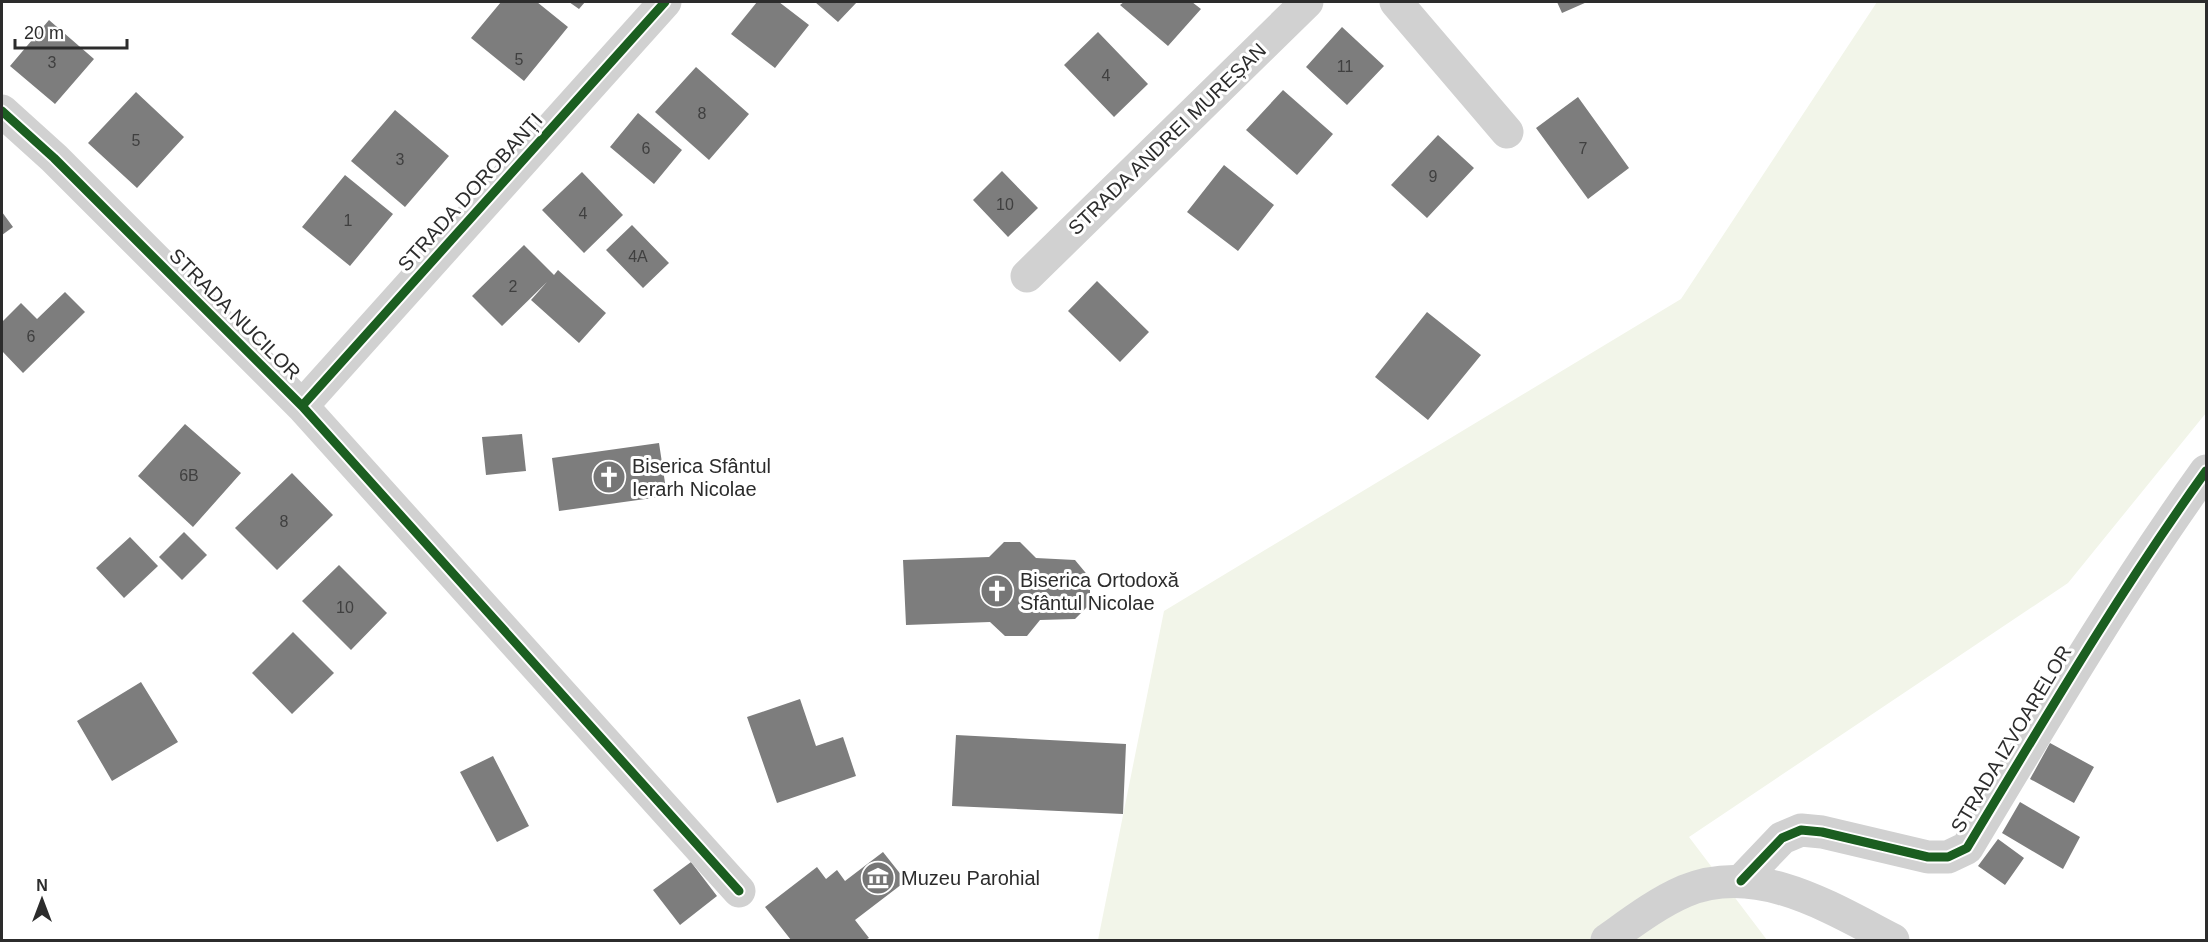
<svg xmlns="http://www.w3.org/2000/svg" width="2208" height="942" viewBox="0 0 2208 942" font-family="Arial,sans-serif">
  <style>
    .green { fill: #f2f5e9 }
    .building { fill: #7d7d7d }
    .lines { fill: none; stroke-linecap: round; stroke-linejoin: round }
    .minor { stroke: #d1d1d1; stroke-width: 33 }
    .tertiary { stroke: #d1d1d1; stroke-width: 33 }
    .cycleway-casing { stroke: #fff; stroke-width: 13 }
    .cycleway { stroke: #1b5e20; stroke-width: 9 }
    .labels { text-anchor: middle; stroke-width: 6; stroke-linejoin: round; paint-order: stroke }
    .number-label { font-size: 16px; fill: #404040 }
    .street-label { font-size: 20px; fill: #2c2c2c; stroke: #fff }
    .poi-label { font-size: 20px; fill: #2c2c2c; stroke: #fff; text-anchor: start }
  </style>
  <rect width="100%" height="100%" fill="#fff"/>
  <path class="green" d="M 1877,2 L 2206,2 L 2206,413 L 2068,583 L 1689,837 L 1767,940 L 1098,940 L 1164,611 L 1681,299 Z"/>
  <path class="building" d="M 501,2 L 537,2 L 568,27 L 524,81 L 471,38 Z
    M 569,2 L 585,2 L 579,9 Z
    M 757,2 L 779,2 L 809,25 L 775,68 L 731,34 Z
    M 815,2 L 857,2 L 838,22 Z
    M 1124,2 L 1192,2 L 1201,9 L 1168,46 L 1120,5 Z
    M 1557,2 L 1587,2 L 1562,13 Z
    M 49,20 L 94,59 L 55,104 L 10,66 Z
    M 1342,27 L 1384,66 L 1347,105 L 1306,67 Z
    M 1098,32 L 1148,84 L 1114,117 L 1064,65 Z
    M 696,67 L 749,114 L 709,160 L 655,112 Z
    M 1283,90 L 1333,134 L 1297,175 L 1246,130 Z
    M 136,92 L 184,137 L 137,188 L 88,143 Z
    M 1578,97 L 1629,168 L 1588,199 L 1536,128 Z
    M 395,110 L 449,156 L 405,207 L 351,161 Z
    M 638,113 L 682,150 L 654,184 L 610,147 Z
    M 1438,135 L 1474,168 L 1427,218 L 1391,185 Z
    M 1224,165 L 1274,205 L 1238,251 L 1187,212 Z
    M 1002,171 L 1038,208 L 1008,237 L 973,200 Z
    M 582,172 L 623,215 L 584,253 L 542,210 Z
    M 345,175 L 393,214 L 350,266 L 302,227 Z
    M 2,212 L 13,227 L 2,235 Z
    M 632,225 L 669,263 L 643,288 L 606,250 Z
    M 524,245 L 554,275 L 558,270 L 606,313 L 579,343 L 531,300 L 547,282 L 502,326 L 472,296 Z
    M 1097,281 L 1149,332 L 1120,362 L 1068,311 Z
    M 65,292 L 85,312 L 23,373 L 2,351 L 2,322 L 21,303 L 37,319 Z
    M 1427,312 L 1481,355 L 1428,420 L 1375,377 Z
    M 185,424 L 241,473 L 193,527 L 138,476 Z
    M 522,434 L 526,471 L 486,475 L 482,437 Z
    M 659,443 L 667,496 L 559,511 L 552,458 Z
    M 292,473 L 333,515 L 277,570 L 235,528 Z
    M 184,532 L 207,555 L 182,580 L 159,557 Z
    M 130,537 L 158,566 L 124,598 L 96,568 Z
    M 1004,542 L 1020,542 L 1036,558 L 1075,560 L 1090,578 L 1090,604 L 1075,619 L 1040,620 L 1027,636 L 1005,636 L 990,622 L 906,625 L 903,560 L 989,557 Z
    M 339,565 L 387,613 L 351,650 L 302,601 Z
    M 293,632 L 334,673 L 292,714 L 252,673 Z
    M 141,682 L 178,742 L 112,781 L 77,721 Z
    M 800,699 L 816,746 L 843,737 L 856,776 L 777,803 L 747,717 Z
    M 956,735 L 1126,744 L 1123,814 L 952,806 Z
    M 2050,743 L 2094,767 L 2074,803 L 2030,779 Z
    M 493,756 L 529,826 L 497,842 L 460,772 Z
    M 2020,802 L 2080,837 L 2063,869 L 2002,833 Z
    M 1998,839 L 2024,858 L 2005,885 L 1978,866 Z
    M 883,852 L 906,881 L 855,920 L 869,938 L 865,940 L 791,940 L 765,907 L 817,867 L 826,879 L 837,870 L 845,881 Z
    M 691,862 L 717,896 L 680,925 L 653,890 Z"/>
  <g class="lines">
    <path class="minor" d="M 1396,2 L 1507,132
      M 2,111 L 54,158 L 302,406 L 739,891
      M 1027,276 L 1307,2
      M 302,406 L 665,2
      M 1741,881 L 1782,838 L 1801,830 L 1822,832 L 1928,857 L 1948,857 L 1967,848 C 2044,720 2119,592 2206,471"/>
    <path class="tertiary" d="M 1607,940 C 1631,923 1657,903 1685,891 C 1757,861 1831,908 1893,940"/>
    <g class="cycleway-casing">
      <path id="cycleway" d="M 2,111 L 54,158 L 302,406 L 739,891
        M 302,406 L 665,2
        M 1741,881 L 1782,838 L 1801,830 L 1822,832 L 1928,857 L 1948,857 L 1967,848 C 2044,720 2119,592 2206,471"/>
    </g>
    <use href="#cycleway" class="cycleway"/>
  </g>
  <defs>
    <g id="church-disc" transform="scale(1.725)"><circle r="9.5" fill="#767676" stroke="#fff"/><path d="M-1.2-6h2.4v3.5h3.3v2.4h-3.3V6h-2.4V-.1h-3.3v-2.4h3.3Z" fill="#fff"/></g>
    <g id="museum-disc" transform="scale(1.725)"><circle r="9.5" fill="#767676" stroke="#fff"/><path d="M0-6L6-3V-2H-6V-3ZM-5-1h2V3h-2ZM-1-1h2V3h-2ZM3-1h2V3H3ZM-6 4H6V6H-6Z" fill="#fff"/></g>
  </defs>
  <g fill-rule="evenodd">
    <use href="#church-disc" x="609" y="477"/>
    <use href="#church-disc" x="997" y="591"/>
    <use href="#museum-disc" x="878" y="878"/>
  </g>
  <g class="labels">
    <g class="number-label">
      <text x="519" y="65">5</text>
      <text x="52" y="68">3</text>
      <text x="1345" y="72">11</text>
      <text x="1106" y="81">4</text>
      <text x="702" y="119">8</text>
      <text x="136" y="146">5</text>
      <text x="646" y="154">6</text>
      <text x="1583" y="154">7</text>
      <text x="400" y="165">3</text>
      <text x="1433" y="182">9</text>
      <text x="1005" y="210">10</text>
      <text x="583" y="219">4</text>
      <text x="348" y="226">1</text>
      <text x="638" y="262">4A</text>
      <text x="513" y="292">2</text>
      <text x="31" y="342">6</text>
      <text x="189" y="481">6B</text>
      <text x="284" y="527">8</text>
      <text x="345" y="613">10</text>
    </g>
    <g class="street-label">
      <text transform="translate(1167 139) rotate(-44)" y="7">STRADA ANDREI MUREȘAN</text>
      <text transform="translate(470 192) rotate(-48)" y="7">STRADA DOROBANȚI</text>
      <text transform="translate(235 314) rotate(45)" y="7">STRADA NUCILOR</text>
      <text transform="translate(2011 739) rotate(-59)" y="7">STRADA IZVOARELOR</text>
    </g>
    <g class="poi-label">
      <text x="632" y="473">Biserica Sfântul<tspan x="632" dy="23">Ierarh Nicolae</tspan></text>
      <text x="1020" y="587">Biserica Ortodoxă<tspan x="1020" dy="23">Sfântul Nicolae</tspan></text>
      <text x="901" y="885">Muzeu Parohial</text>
    </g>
  </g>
  <rect width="2208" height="942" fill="none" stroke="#2c2c2c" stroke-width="6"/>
  <g transform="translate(42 900)" stroke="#ffffff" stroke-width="4.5" paint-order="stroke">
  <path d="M0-4.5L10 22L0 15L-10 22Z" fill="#2c2c2c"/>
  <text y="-9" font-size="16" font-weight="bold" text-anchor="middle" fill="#2c2c2c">N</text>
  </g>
  <path d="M15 39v9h112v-9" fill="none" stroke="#2c2c2c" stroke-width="3"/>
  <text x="24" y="39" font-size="18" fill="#2c2c2c" stroke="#ffffff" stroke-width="4.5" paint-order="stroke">20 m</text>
</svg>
